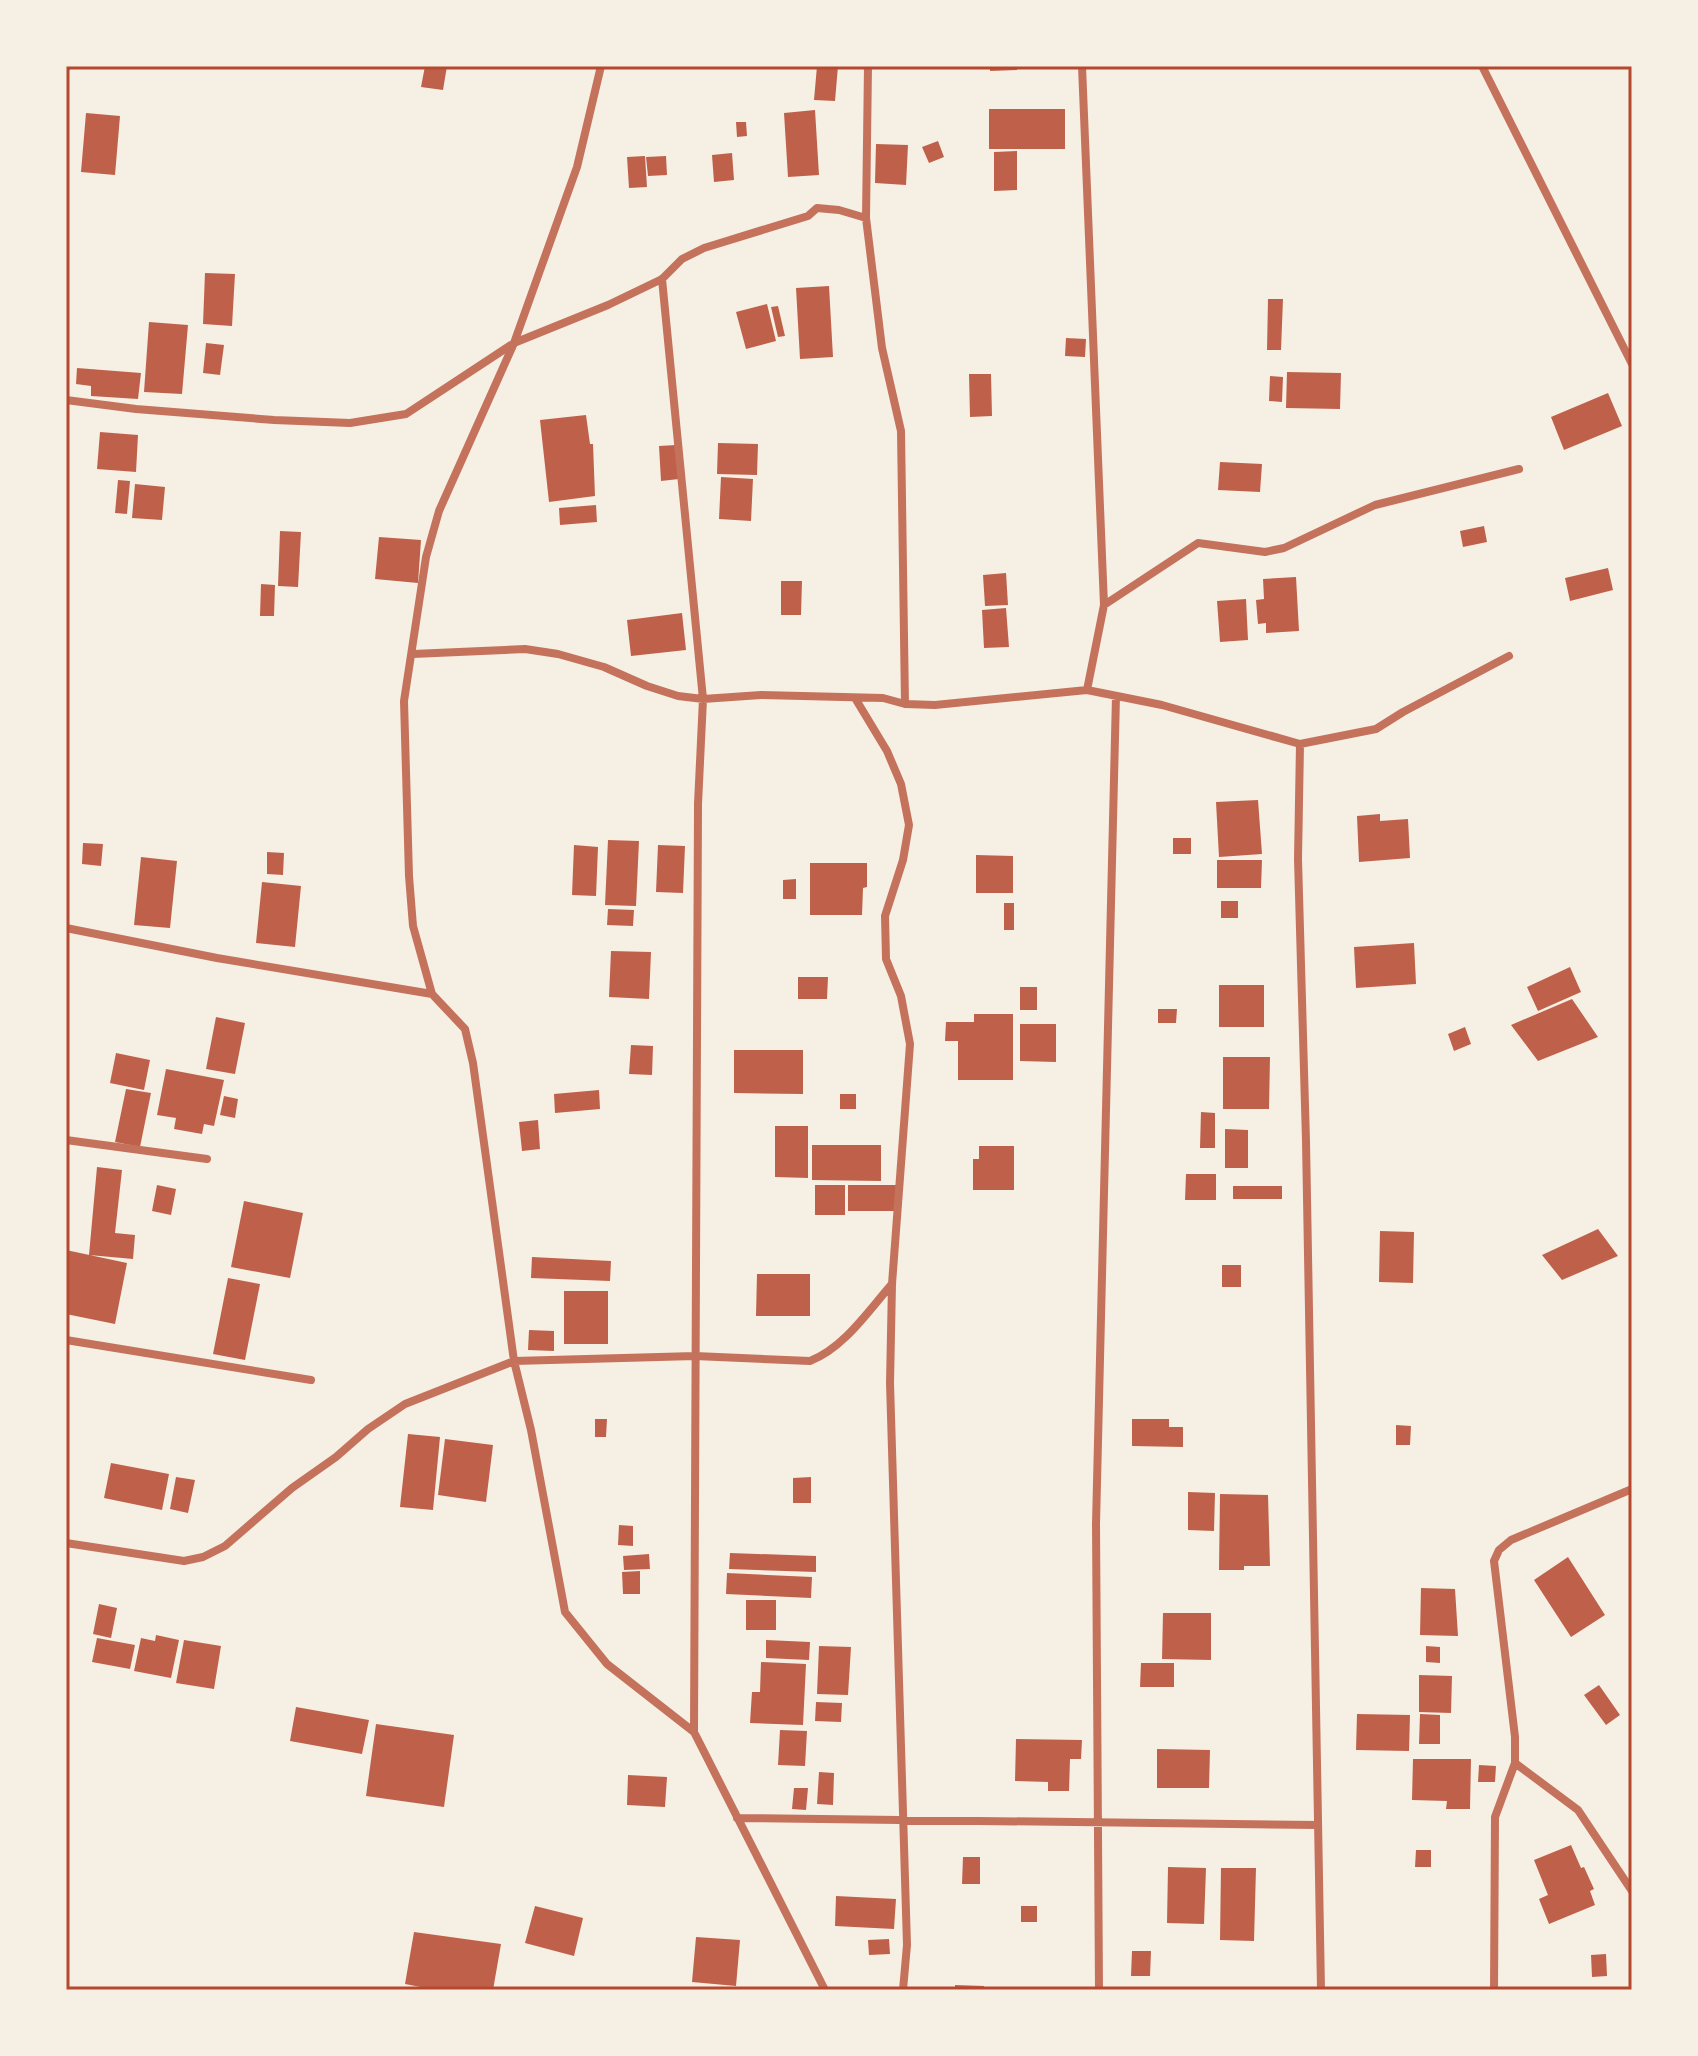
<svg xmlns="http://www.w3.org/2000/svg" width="1698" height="2056" viewBox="0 0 1698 2056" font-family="'IBM Plex Sans',sans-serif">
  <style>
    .building { fill: #bf614a }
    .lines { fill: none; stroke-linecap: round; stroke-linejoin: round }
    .minor { stroke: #c5725c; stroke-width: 8 }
    .neatline { fill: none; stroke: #b5482f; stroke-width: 3 }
  </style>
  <rect width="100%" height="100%" fill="#f6efe4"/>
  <path class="building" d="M 425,66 L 447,66 L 443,90 L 421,87 Z
    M 817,66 L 838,66 L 835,101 L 814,100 Z
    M 990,66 L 1017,66 L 1017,70 L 990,71 Z
    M 989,109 L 1065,109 L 1065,149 L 989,149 Z
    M 815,110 L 819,175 L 788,177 L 784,113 Z
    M 86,113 L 120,116 L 115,175 L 81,172 Z
    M 736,122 L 746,122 L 747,136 L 737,137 Z
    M 938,141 L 944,157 L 929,163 L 922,147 Z
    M 876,144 L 908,145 L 906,185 L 875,183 Z
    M 1017,151 L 1017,190 L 994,191 L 994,152 Z
    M 732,153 L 734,180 L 714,182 L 712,155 Z
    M 645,156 L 647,187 L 629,188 L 627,157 Z
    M 666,156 L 667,175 L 648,176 L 646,157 Z
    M 205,273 L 235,274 L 232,326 L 203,324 Z
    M 829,286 L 833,357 L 800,359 L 796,288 Z
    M 1268,299 L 1283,299 L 1281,350 L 1267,350 Z
    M 767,304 L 776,341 L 746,349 L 736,312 Z
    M 778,306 L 785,336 L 778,337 L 771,307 Z
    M 149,322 L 188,325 L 182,394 L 144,392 Z
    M 1066,338 L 1086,339 L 1085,357 L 1065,356 Z
    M 206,343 L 224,345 L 220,375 L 203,373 Z
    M 77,368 L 141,373 L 138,399 L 91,396 L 91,386 L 76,384 Z
    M 1287,372 L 1341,373 L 1340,409 L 1286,408 Z
    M 969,374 L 991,374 L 992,416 L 970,417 Z
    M 1270,376 L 1283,377 L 1282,402 L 1269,401 Z
    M 1608,393 L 1622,426 L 1564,450 L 1551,417 Z
    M 586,415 L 590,444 L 593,444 L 595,496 L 549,502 L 540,420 Z
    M 100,432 L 138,435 L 136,472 L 97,469 Z
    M 718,443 L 758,444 L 757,475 L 717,474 Z
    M 676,445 L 679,479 L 661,481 L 659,446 Z
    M 1220,462 L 1262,464 L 1260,492 L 1218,490 Z
    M 721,477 L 753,479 L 751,521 L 719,519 Z
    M 118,480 L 130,481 L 127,514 L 115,513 Z
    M 135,484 L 165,487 L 162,520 L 132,518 Z
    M 596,505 L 597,522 L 560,525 L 559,508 Z
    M 1484,526 L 1487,542 L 1463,547 L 1460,531 Z
    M 280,531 L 301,532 L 298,587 L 278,586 Z
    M 379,537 L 421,540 L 418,583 L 375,579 Z
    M 1608,568 L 1613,590 L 1570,601 L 1565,578 Z
    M 1006,573 L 1008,605 L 985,606 L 983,575 Z
    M 1296,577 L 1299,631 L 1266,633 L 1266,623 L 1258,624 L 1256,600 L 1264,599 L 1263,579 Z
    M 781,581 L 802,581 L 801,615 L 781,615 Z
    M 261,584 L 275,585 L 274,616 L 260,616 Z
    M 1246,599 L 1248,640 L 1220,642 L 1217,601 Z
    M 1006,608 L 1009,647 L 984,648 L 982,610 Z
    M 682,613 L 686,650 L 631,656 L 627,620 Z
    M 1258,800 L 1262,854 L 1219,857 L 1216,802 Z
    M 1380,814 L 1380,821 L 1408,819 L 1410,858 L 1359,862 L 1357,816 Z
    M 1173,838 L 1191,838 L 1191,854 L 1173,854 Z
    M 608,840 L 639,841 L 636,906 L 605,905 Z
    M 83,843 L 103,844 L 101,866 L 82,864 Z
    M 574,845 L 598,847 L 596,896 L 572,895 Z
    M 658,845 L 685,846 L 683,893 L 656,892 Z
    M 267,852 L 284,853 L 283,875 L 267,874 Z
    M 976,855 L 1013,856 L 1013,893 L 976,893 Z
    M 141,857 L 177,861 L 170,928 L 134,925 Z
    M 1217,860 L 1262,860 L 1261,888 L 1217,888 Z
    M 810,863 L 867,863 L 867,887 L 863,888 L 862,915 L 810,915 Z
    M 796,879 L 796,899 L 783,899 L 783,880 Z
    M 262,882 L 301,886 L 295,947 L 256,943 Z
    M 1221,901 L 1238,901 L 1238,918 L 1221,918 Z
    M 1004,903 L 1014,903 L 1014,930 L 1004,930 Z
    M 608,909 L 634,910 L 633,926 L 607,925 Z
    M 1414,943 L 1416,984 L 1356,988 L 1354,947 Z
    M 611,951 L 651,952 L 649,999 L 609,997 Z
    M 1570,967 L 1581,992 L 1538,1011 L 1527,987 Z
    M 798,977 L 828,977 L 827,999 L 798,999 Z
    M 1219,985 L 1264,985 L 1264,1027 L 1219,1027 Z
    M 1020,987 L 1037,987 L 1037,1010 L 1020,1010 Z
    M 1572,999 L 1598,1037 L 1538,1061 L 1511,1025 Z
    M 1158,1009 L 1177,1009 L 1176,1023 L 1158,1023 Z
    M 974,1014 L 1013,1014 L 1013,1080 L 958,1080 L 958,1041 L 945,1041 L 946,1022 L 974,1022 Z
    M 216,1017 L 245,1023 L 235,1074 L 206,1069 Z
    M 1020,1024 L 1056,1024 L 1056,1062 L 1020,1061 Z
    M 1465,1027 L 1471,1044 L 1454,1051 L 1448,1034 Z
    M 631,1045 L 653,1046 L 652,1075 L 629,1074 Z
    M 734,1050 L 803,1050 L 803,1094 L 734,1093 Z
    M 116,1053 L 150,1060 L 144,1090 L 110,1083 Z
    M 1223,1057 L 1270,1057 L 1269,1109 L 1223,1109 Z
    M 166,1069 L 224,1080 L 214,1126 L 204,1124 L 202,1134 L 174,1129 L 176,1118 L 157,1115 Z
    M 126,1089 L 151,1093 L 140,1147 L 115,1142 Z
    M 599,1090 L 600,1109 L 555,1113 L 554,1094 Z
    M 840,1094 L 856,1094 L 856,1109 L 840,1109 Z
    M 224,1096 L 238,1099 L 235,1118 L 220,1115 Z
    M 1201,1112 L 1215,1113 L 1215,1148 L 1200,1148 Z
    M 538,1120 L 540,1149 L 522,1151 L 519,1122 Z
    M 775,1126 L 808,1126 L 808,1178 L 775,1177 Z
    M 1225,1129 L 1248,1130 L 1248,1168 L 1225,1168 Z
    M 812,1145 L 881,1145 L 881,1181 L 812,1180 Z
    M 979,1146 L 1014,1146 L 1014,1190 L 973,1190 L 973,1159 L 979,1159 Z
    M 97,1167 L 122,1170 L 115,1233 L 135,1235 L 133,1259 L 89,1255 Z
    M 1186,1174 L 1216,1174 L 1216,1200 L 1185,1200 Z
    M 157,1185 L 176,1189 L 171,1215 L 152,1211 Z
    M 815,1185 L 845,1185 L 845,1215 L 815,1215 Z
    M 848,1185 L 896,1185 L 896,1211 L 848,1211 Z
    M 1233,1186 L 1282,1186 L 1282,1199 L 1233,1199 Z
    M 244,1201 L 303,1213 L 290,1278 L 231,1267 Z
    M 1598,1229 L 1618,1256 L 1562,1280 L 1542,1255 Z
    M 1380,1231 L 1414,1232 L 1413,1283 L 1379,1282 Z
    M 66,1250 L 127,1263 L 115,1324 L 66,1314 Z
    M 532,1257 L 611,1261 L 610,1281 L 531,1278 Z
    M 1222,1265 L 1241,1265 L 1241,1287 L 1222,1287 Z
    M 757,1274 L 810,1274 L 810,1316 L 756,1316 Z
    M 228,1278 L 260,1284 L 245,1360 L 213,1354 Z
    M 564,1291 L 608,1291 L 608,1344 L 564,1344 Z
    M 529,1330 L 554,1331 L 554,1351 L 528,1350 Z
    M 595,1419 L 607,1419 L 606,1437 L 595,1437 Z
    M 1132,1419 L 1169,1419 L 1169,1427 L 1183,1427 L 1183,1447 L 1132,1446 Z
    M 1396,1425 L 1411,1426 L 1410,1445 L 1396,1445 Z
    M 408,1434 L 440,1437 L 433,1510 L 400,1507 Z
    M 445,1439 L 493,1445 L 486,1502 L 438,1495 Z
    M 111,1463 L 169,1474 L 162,1510 L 104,1498 Z
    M 176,1477 L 195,1480 L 188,1513 L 170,1509 Z
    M 811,1477 L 811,1503 L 793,1503 L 793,1478 Z
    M 1188,1492 L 1215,1493 L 1214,1531 L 1188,1530 Z
    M 1220,1494 L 1268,1495 L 1270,1566 L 1244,1566 L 1244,1570 L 1219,1570 Z
    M 619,1525 L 633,1526 L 633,1546 L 618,1545 Z
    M 730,1553 L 816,1556 L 816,1572 L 729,1569 Z
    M 649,1554 L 650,1569 L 624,1570 L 623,1556 Z
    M 1568,1557 L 1605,1615 L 1571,1637 L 1534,1580 Z
    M 640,1571 L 640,1594 L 623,1594 L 622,1572 Z
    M 727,1573 L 812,1577 L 811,1598 L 726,1594 Z
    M 1421,1588 L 1455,1589 L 1458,1636 L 1420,1635 Z
    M 746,1600 L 776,1600 L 776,1630 L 746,1630 Z
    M 99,1604 L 117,1608 L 111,1638 L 93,1634 Z
    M 1163,1613 L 1211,1613 L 1211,1660 L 1162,1659 Z
    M 156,1635 L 179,1640 L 171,1678 L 134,1671 L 141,1638 L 155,1641 Z
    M 97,1638 L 135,1645 L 130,1669 L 92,1662 Z
    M 184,1640 L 221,1646 L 214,1689 L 176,1683 Z
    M 766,1640 L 810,1642 L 809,1660 L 766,1658 Z
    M 819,1646 L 851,1647 L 848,1695 L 817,1694 Z
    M 1426,1646 L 1440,1647 L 1440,1663 L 1426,1662 Z
    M 761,1662 L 806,1664 L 803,1725 L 750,1723 L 752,1692 L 760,1692 Z
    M 1141,1663 L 1174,1663 L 1174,1687 L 1140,1687 Z
    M 1419,1675 L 1452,1676 L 1451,1713 L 1419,1712 Z
    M 1599,1685 L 1620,1715 L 1606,1725 L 1584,1695 Z
    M 816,1702 L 842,1703 L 841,1722 L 815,1721 Z
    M 296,1707 L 369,1720 L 362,1754 L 290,1741 Z
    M 1357,1714 L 1410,1715 L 1409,1751 L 1356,1750 Z
    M 1420,1714 L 1440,1715 L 1440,1744 L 1419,1744 Z
    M 376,1724 L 454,1735 L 444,1807 L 366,1796 Z
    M 780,1730 L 807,1731 L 805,1766 L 778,1765 Z
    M 1016,1739 L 1082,1740 L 1081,1759 L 1070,1759 L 1069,1791 L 1048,1791 L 1048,1782 L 1015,1781 Z
    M 1157,1749 L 1210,1750 L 1209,1788 L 1157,1788 Z
    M 1413,1759 L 1471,1759 L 1470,1809 L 1446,1809 L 1447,1801 L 1412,1800 Z
    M 1479,1765 L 1496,1766 L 1495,1782 L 1478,1782 Z
    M 819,1772 L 834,1773 L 833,1805 L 817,1804 Z
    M 628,1775 L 667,1777 L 665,1807 L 627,1805 Z
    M 794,1788 L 808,1788 L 806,1810 L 792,1809 Z
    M 1571,1845 L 1581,1868 L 1584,1867 L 1594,1889 L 1590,1891 L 1595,1905 L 1549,1924 L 1539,1899 L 1548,1895 L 1534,1860 Z
    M 1416,1850 L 1431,1850 L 1431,1867 L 1415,1867 Z
    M 963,1857 L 980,1857 L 980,1884 L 962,1884 Z
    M 1168,1867 L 1206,1868 L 1204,1924 L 1167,1923 Z
    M 1221,1868 L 1256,1868 L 1254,1941 L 1220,1940 Z
    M 836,1896 L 896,1899 L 894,1929 L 835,1926 Z
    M 535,1906 L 583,1918 L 574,1956 L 525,1943 Z
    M 1021,1906 L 1037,1906 L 1037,1922 L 1021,1922 Z
    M 414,1932 L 501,1944 L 493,1990 L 436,1990 L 405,1984 Z
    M 696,1937 L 740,1940 L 736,1986 L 692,1982 Z
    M 889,1939 L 890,1954 L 869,1955 L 868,1940 Z
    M 1132,1951 L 1151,1951 L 1150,1976 L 1131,1976 Z
    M 1606,1954 L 1607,1976 L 1592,1977 L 1591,1955 Z
    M 955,1985 L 984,1986 L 984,1990 L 955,1990 Z"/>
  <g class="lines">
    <path class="minor" d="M 601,66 L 577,167 L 514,343 L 439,511 L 426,557 L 404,701 L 409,876 L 413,926 L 432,994 L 465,1029 L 473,1063 L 514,1361 L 531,1430 L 565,1612 L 607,1664 L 694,1732 L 825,1990
      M 1082,66 L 1104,605
      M 1482,66 L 1632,364
      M 66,68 L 66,66
      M 866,218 L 882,348 L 901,431 L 905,704
      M 662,279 L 703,699 L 698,804 L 694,1732
      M 66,400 L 136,409 L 274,420 L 350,423 L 406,414 L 514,343 L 608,305 L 662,279 L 682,259 L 704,248 L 808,216 L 817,208 L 839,210 L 866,218 L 868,66
      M 413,654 L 525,649 L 558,654 L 604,667 L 647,686 L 678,696 L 703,699 L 761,695 L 883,698 L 905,704 L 935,705 L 1087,690 L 1162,705 L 1300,744 L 1376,729 L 1403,712 L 1509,656
      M 1087,690 L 1104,605 L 1198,543 L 1265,552 L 1284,548 L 1375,505 L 1519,469
      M 855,698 L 887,751 L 901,784 L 909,825 L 903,860 L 885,916 L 886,959 L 901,996 L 910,1044 L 892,1284 L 890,1383 L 907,1945 L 903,1990
      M 1300,744 L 1298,859 L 1306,1141 L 1321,1990
      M 66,928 L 217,958 L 432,994
      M 66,1140 L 207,1159
      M 66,1340 L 311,1380
      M 66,1543 L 184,1561 L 203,1557 L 225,1546 L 292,1488 L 336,1457 L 368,1429 L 405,1404 L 514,1361 L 695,1356 L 810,1361 C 844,1348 869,1310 892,1284
      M 1515,1763 L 1578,1810 L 1632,1891
      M 737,1818 L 1318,1825
      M 1099,1990 L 1096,1524 L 1116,696
      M 1494,1990 L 1495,1817 L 1515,1763 L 1515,1737 L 1494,1561 L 1499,1550 L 1511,1540 L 1632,1489"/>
  </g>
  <rect width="1698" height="2056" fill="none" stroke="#f6efe4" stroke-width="136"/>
  <rect x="68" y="68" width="1562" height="1920" class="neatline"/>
</svg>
